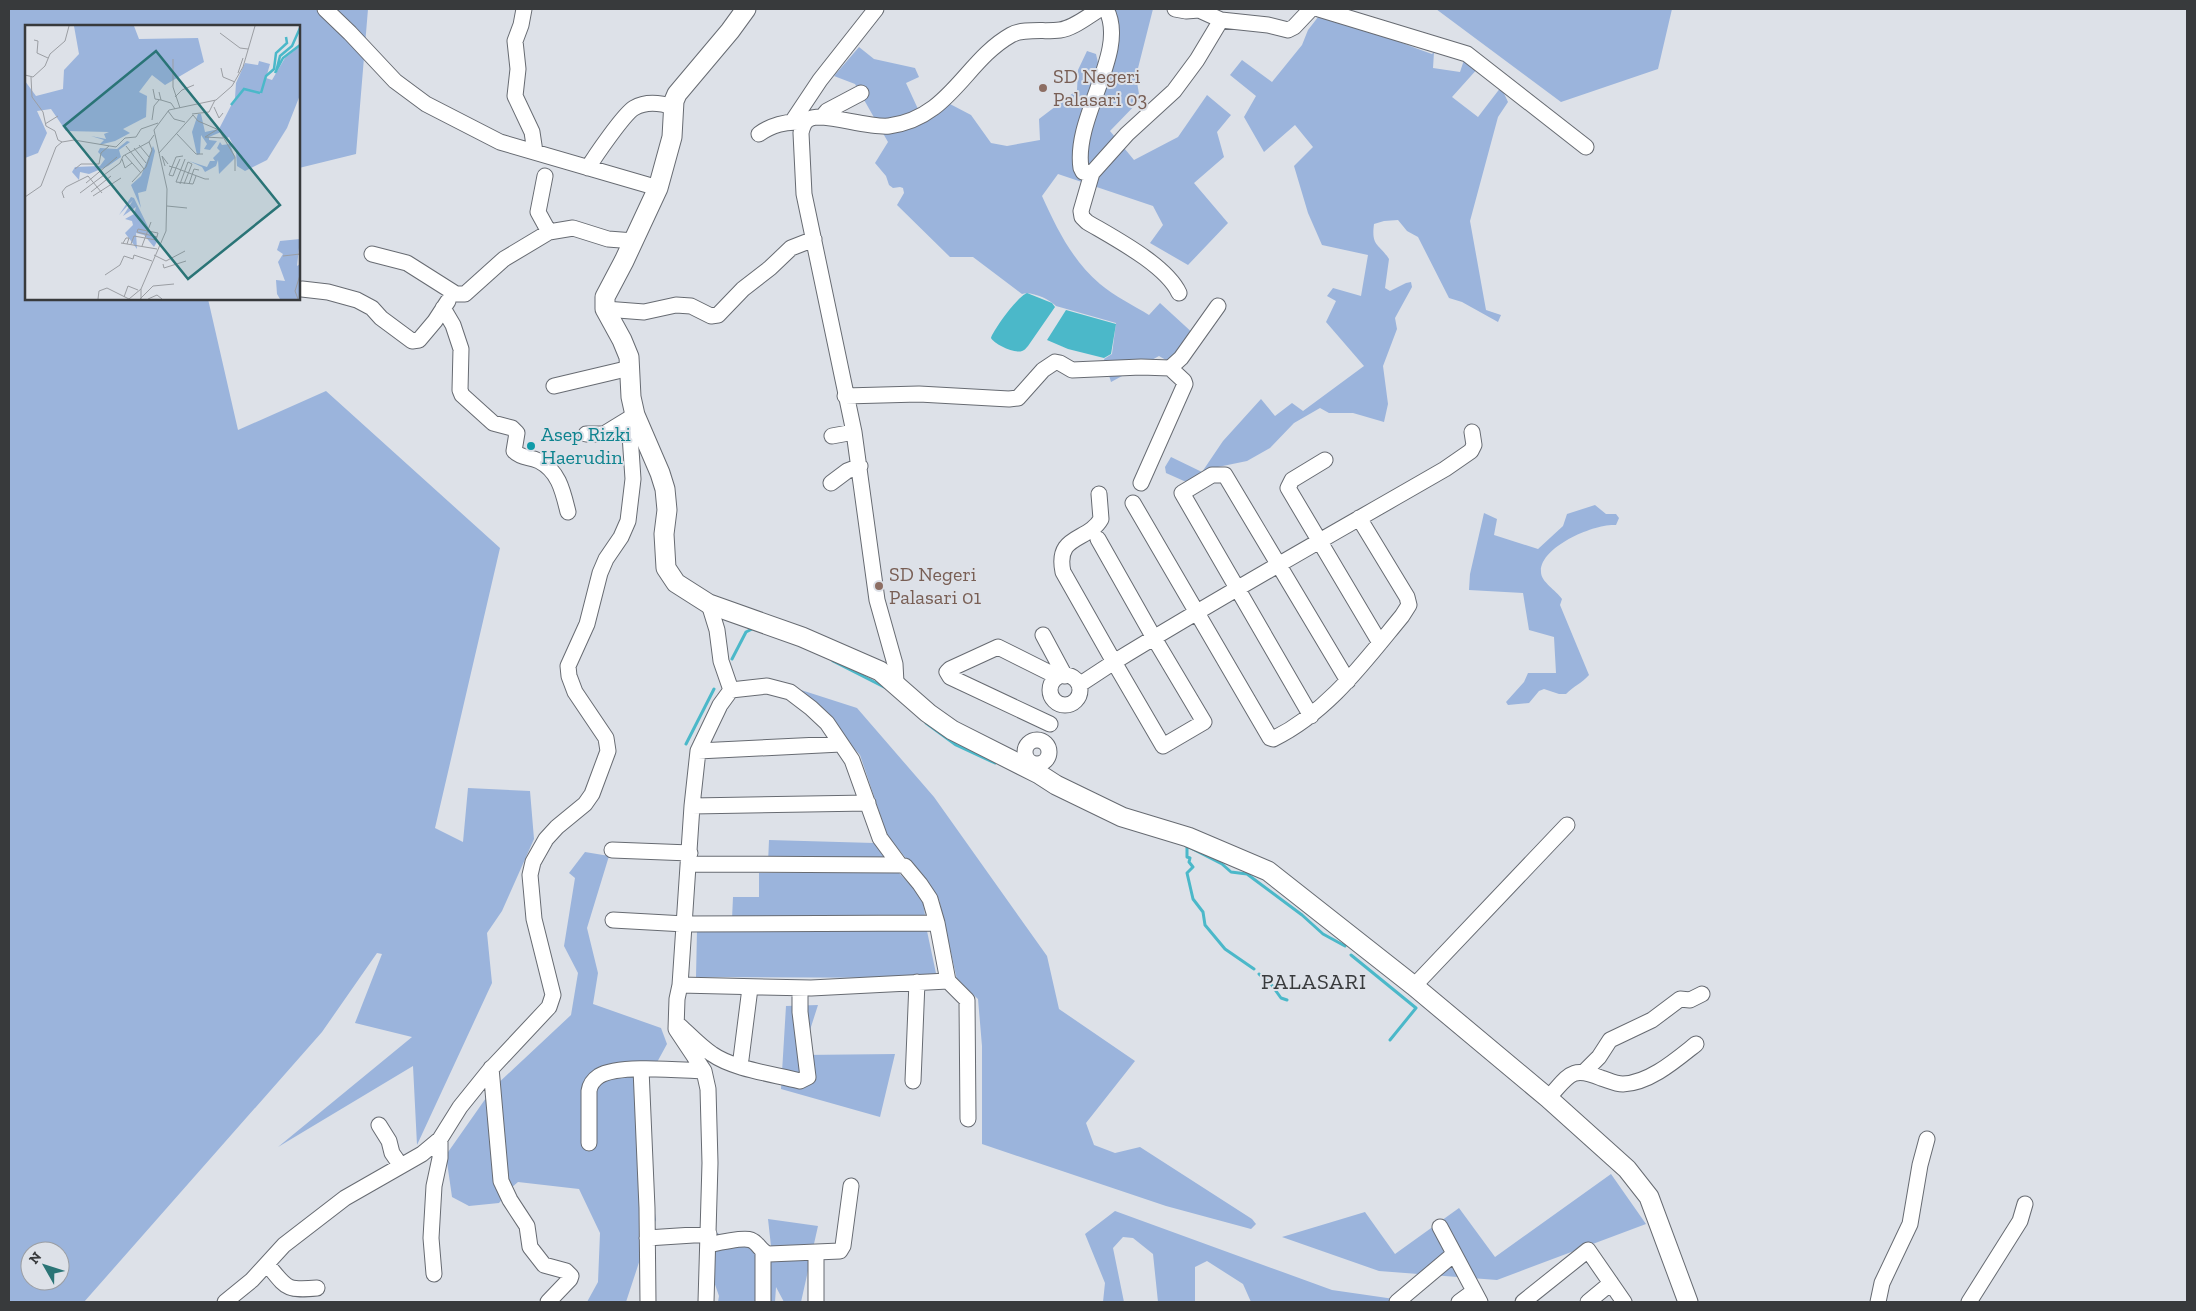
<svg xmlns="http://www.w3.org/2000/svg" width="2196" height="1311" viewBox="0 0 2196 1311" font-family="'Zilla Slab',serif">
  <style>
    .green { fill: #9bb4dc; fill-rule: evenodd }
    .water { fill: #4bb8c9 }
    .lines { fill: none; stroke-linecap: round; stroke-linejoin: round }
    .stream { stroke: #4bb8c9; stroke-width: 3 }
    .minor-casing { stroke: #676b72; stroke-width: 17 }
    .major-casing { stroke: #676b72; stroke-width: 21 }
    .minor { stroke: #fff; stroke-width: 15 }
    .major { stroke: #fff; stroke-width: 19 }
    .education-dot { fill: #8d6e63; stroke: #dde1e8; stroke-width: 2 }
    .culture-dot { fill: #0f9aa8; stroke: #dde1e8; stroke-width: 2 }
    .labels { text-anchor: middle; stroke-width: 4; stroke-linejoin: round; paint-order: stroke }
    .education-label { font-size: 20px; fill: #785e54; stroke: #dde1e8; text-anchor: start }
    .culture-label { font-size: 20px; fill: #0d838f; stroke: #dde1e8; text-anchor: start }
    .quarter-label { font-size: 22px; letter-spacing: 1px; fill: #383a3c; stroke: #dde1e8 }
    .inset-river { fill: none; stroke: #4bb8c9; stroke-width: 2.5 }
    .inset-road { fill: none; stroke: #9b9ea3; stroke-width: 1 }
    .view { fill: #2a7476; fill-opacity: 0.15; stroke: #2a7476; stroke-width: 2.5 }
    .inset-edge { fill: none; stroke: #383a3c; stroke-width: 2.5 }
  </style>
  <rect width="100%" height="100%" fill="#dde1e8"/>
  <path class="green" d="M 9,9 L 368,9 L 356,154 L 299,168 L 299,26 L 26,26 L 26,299 L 208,299 L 238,430 L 326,391 L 500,548 L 435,828 L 463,842 L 468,788 L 530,791 L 534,839 L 502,911 L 487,933 L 492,983 L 417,1145 L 413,1066 L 278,1147 L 412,1037 L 355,1023 L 382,954 L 377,953 L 322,1032 L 84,1302 L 9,1302 ZM 30,1251 L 60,1251 L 60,1281 L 30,1281 Z
    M 1115,9 L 1153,9 L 1136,76 L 1140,100 L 1110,131 L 1134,160 L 1178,137 L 1207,95 L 1231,115 L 1217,132 L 1224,157 L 1194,183 L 1228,223 L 1188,265 L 1150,243 L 1163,225 L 1153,206 L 1058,174 L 1042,196 C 1057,229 1072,260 1100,284 C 1114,296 1133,305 1149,315 L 1160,303 L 1196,336 L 1178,367 L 1159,356 L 1111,382 L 1104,359 L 1112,354 L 1116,323 L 1056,306 C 1049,299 1031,291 1022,294 L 973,257 L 950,257 L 897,205 L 904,193 L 903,188 L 900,187 L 893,188 L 889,185 L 886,176 L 875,163 L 888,142 L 855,84 L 834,76 L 859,47 L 874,59 L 915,68 L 919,77 L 906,83 L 918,109 L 947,97 L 950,104 L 971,115 L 991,143 L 1007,146 L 1040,140 L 1039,119 L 1077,90 L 1078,70 L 1087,51 L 1096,54 L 1099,67 L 1109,66 Z
    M 1436,9 L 1672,9 L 1658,69 L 1561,102 Z
    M 1322,12 L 1418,49 L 1432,54 L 1434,52 L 1433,68 L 1460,72 L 1465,57 L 1479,67 L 1452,97 L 1478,117 L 1501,87 L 1508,102 L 1498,117 L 1470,221 L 1486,310 L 1501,315 L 1498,322 L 1462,302 L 1449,298 L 1418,237 L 1407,231 L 1398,220 L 1384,221 L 1374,224 C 1371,247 1379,243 1389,259 L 1385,288 L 1390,291 L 1406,283 L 1411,282 L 1412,287 L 1395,318 L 1397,329 L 1383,366 L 1388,404 L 1384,422 L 1353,413 L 1329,413 L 1320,408 L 1294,423 L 1270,448 L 1247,461 L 1213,468 L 1198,481 L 1184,481 L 1166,473 L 1165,467 L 1171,457 L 1202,472 L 1223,441 L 1261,399 L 1275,416 L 1292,403 L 1303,411 L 1364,366 L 1326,322 L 1336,301 L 1327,296 L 1333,288 L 1361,296 L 1368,255 L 1322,245 L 1308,213 L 1294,166 L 1313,147 L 1295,125 L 1264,152 L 1244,117 L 1256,96 L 1230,75 L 1242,60 L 1272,82 L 1302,45 L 1308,30 Z
    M 1595,505 L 1606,514 L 1616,514 L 1619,518 L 1616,525 C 1595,523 1539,547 1541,572 C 1541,582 1556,590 1562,599 L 1560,605 L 1589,675 C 1582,683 1574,686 1566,694 L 1559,694 L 1544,689 L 1539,691 L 1529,703 L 1508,705 L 1506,702 L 1524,682 L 1528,673 L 1556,673 L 1554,637 L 1529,630 L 1523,593 L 1469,590 L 1470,574 L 1484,513 L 1497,519 L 1494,535 L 1538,549 L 1563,526 L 1567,514 Z
    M 801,690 L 857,708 L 934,797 L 1047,956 L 1059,1009 L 1135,1061 L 1086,1123 L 1094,1145 L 1115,1153 L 1140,1147 L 1252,1219 L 1256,1224 L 1251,1229 L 1166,1206 L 982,1144 L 982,1046 L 978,999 L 957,980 L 939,899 L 887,835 L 860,755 Z
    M 769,840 L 874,843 L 886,858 L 768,863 Z
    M 585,852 L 609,856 L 587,928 L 598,973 L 593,1004 L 661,1028 L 667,1044 L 643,1088 L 644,1141 L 656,1220 L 647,1238 L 626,1302 L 587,1302 L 598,1282 L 600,1233 L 579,1189 L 518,1182 L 511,1188 L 499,1203 L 469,1206 L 452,1197 L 446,1155 L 493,1088 L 571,1015 L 578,973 L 564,946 L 575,878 L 569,873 Z
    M 898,872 L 922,897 L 926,921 L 732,919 L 733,897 L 759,897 L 759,873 Z
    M 697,930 L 927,931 L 937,978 L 696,977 Z
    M 818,1005 L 802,1055 L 895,1054 L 880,1117 L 781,1089 L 786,1006 Z
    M 1611,1174 L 1646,1224 L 1497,1280 L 1379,1271 L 1282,1237 L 1365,1212 L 1395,1254 L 1459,1208 L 1495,1257 Z
    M 1115,1211 L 1332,1290 L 1415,1302 L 1251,1302 L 1243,1284 L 1207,1261 L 1195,1267 L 1195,1302 L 1158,1302 L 1153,1254 L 1133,1238 L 1123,1237 L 1113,1248 L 1124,1302 L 1103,1302 L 1105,1283 L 1085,1234 Z
    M 768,1219 L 818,1226 L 801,1302 L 784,1302 L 776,1287 L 775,1302 L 718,1302 L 719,1296 L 710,1270 L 717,1233 L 772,1255 Z"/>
  <path class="water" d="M 1027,293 L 1052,303 L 1055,307 L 1028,346 C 1027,347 1024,351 1022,351 C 1015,354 994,344 991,338 C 994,329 1018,296 1027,293 Z
    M 1066,310 L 1116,324 L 1111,354 L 1104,358 L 1068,349 L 1047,340 Z"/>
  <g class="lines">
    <path class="stream" d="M 732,659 L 746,632 L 754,628
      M 833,661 L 888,689
      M 926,723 L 956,745 L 995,763
      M 686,744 L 714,689
      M 1185,845 L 1222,864 L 1231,872 L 1247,874 L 1302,915 L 1323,934 L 1345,946
      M 1187,847 L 1187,857 L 1190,858 L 1189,862 L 1193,867 L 1187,873 L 1193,899 L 1203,912 L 1205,925 L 1225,949 L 1254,969
      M 1351,955 L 1416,1008 L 1390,1040
      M 1259,974 L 1271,984 L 1281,998 L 1287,1000"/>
    <g class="minor-casing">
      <path id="minor" d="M 325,9 L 350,33 L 395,81 L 426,104 L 500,142 L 658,188
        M 524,9 L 521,25 L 515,41 L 518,69 L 515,96 L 532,132 L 535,152
        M 1106,9 C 1129,51 1073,117 1081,168 L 1083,172 L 1092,173 L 1127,134 L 1174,91 L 1197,60 L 1221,20
        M 1175,9 L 1186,11 L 1199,10 L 1221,20 L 1268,25 L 1288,30 L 1294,27 L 1311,9
        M 1319,9 L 1467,54 L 1586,147
        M 822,117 L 827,111 L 861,93
        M 792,122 L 820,80 L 876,9
        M 759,134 C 770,126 787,120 802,123
        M 588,168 C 595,156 624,114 634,108 C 646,101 661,103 673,107
        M 1092,173 L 1081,211 L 1082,217 L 1087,222 C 1114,238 1166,265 1179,293
        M 545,176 L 538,212 L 549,232
        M 372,254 L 407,263 L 456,294 L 465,294 L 504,259 L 549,232 L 573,228 L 608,239 L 634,241
        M 302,289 L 328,292 L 357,300 L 372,308 L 381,318 L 412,341 L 419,340 L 435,321 L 448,301
        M 443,308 L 453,325 L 461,349 L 460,390 L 462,395 L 493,423 L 512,428 L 517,433 L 514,451 C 522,459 529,456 539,461 C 559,471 563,492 568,512
        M 605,309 L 644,312 L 676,305 L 691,306 L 711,316 L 718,315 L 743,289 L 770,268 L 791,248 L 814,239
        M 554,386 L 630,368
        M 845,396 L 919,394 L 1009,399 L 1018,398 L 1043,370 L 1055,362 L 1060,363 L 1072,370 L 1141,367 L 1170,368 L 1181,358 L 1218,306
        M 586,434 L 604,434 L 635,415
        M 832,436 L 854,432
        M 1325,460 L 1292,480 L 1288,488 L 1380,643
        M 831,483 L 847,471 L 860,466
        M 1141,483 L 1185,384 L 1184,381 L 1170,368
        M 1133,503 L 1270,738 L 1273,739 C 1328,712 1364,662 1402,616 L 1409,605 L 1407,597 L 1359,518
        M 1098,539 L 1154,638 L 1204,722 L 1163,746 L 1114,662 C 1223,595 1334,533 1445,469 L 1471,451 L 1474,445 L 1472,432
        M 1043,635 L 1065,676
        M1050 690a15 15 0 1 1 30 0a15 15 0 1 1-30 0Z
        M 896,683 L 895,664 L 877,600 L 854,432 L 804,194 L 801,133 C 804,119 809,117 822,117 C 840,118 874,128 889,126 C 950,118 965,61 1011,35 C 1023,28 1046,32 1060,30 C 1074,28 1088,16 1100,9
        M 1079,685 L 1114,662 L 1063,572 C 1055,534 1088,542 1101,519 L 1099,494
        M 731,690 L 767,686 L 790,692 L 811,708 L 827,723 L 852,760 L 880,838 L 900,865 L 905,866 L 920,884 L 930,899 L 937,923 L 948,981 L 967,1000 L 968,1119
        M 1311,716 L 1182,493 L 1212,475 L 1225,475 L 1348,681
        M 1050,724 L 950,677 L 947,672 L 950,669 L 998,647 L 1058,677
        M1025 752a12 12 0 1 1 24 0a12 12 0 1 1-24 0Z
        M 698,751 L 841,744
        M 692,806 L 868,803
        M 612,850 L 690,853
        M 690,864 L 900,865
        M 613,920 L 685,924 L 937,923
        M 680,985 L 811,988 L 948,981
        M 1414,986 L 1567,825
        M 680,1026 C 690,1035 700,1046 712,1054 C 733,1069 773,1074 800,1081 L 808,1077 L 800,1012 L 800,988
        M 741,1059 L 750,988
        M 491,1068 L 501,1181 L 510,1200 L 527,1226 L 530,1247 L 544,1265 L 566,1271 L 571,1276 L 570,1279 L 548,1302
        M 641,1069 L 647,1208 L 648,1302
        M 1585,1071 L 1599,1057 L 1610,1040 L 1652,1020 L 1680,999 L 1690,1000 L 1702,994
        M 913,1081 L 917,982
        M 1548,1098 C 1569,1076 1570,1065 1601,1078 C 1608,1080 1615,1084 1623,1084 C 1650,1083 1677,1059 1696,1044
        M 379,1125 L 389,1141 L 392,1153 L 401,1166
        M 589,1143 L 589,1091 C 590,1084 593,1080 599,1076 C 618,1064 680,1070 704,1071
        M 1440,1227 L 1480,1302
        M 647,1238 L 709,1234
        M 708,1245 C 717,1243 743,1237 751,1240 C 759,1243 760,1252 769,1254 L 840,1251 L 843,1246 L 851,1186
        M 267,1264 C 287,1288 285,1291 317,1288
        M 434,1274 L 431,1238 L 434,1186 L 440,1158 L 440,1139
        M 225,1302 L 252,1280 L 284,1245 L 345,1198 L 422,1154 L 440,1139 L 460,1107 L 489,1071 L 549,1007 L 553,995 L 534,919 L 530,875 L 533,862 L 546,839 L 557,827 L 585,804 L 592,794 L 608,751 L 606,738 L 575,692 L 569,676 L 568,666 L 587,624 L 600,573 L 606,559 L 621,537 L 628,521 L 633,479 L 630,435 L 638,422
        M 706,1302 L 710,1163 L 708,1089 L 704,1071 L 676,1029 L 677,999 L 680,985 L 692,806 L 698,751 L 720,705 L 731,690 L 721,661 L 717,630 L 709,604
        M 763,1302 L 763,1252
        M 816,1302 L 816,1254
        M 1397,1302 L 1454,1254
        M 1459,1302 L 1474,1291
        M 1523,1302 L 1588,1250 L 1624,1302
        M 1588,1302 L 1611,1283
        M 1878,1302 L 1882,1283 L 1910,1224 L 1920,1165 L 1927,1139
        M 1969,1302 L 2020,1221 L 2025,1204"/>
    </g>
    <g class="major-casing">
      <path id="major" d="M 746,9 L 730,31 L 677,94 L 674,101 L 672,137 L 658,188 L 624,261 L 605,297 L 605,309 L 622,340 L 629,357 L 631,397 L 635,415 L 660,473 L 665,489 L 667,510 L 664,534 L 666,568 L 676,583 L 709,604 L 802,637 L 880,671 L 928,713 L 952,730 L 1039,774 L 1056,785 L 1122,817 L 1188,837 L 1268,871 L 1414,986 L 1548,1098 L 1627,1169 L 1649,1197 L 1688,1302"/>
    </g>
    <use href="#minor" class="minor"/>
    <use href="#major" class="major"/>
  </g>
  <g class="education-dot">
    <circle cx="1043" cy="88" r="5"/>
    <circle cx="879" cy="586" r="5"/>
  </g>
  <circle class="culture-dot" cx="531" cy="446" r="5"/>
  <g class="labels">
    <g class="education-label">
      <text x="1053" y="83">SD Negeri<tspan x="1053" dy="23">Palasari 03</tspan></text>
      <text x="889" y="581">SD Negeri<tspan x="889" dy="23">Palasari 01</tspan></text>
    </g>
    <g class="culture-label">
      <text x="541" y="441">Asep Rizki<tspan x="541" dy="23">Haerudin</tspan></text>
    </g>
    <g class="quarter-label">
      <text x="1314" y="989">PALASARI</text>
    </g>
  </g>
  <g transform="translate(25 25)">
    <rect width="275" height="275" fill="#dde1e8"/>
    <path d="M 49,1 L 109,1 L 114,14 L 173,13 L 179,37 L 140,60 L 127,50 L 114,67 L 122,71 L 121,92 L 98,104 L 105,108 L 90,116 L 74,120 L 79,115 L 66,111 L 81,114 L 79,109 L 84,107 L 41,106 L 26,84 L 12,86 L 22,108 L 13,128 L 0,133 L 0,56 L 11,71 L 38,64 L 39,45 L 54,29 ZM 275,21 L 275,70 L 262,103 L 242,135 L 220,146 L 212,141 L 211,126 L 204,112 L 200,114 L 196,107 L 184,112 L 184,115 L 192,116 L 185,125 L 179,124 L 182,119 L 176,110 L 175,129 L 172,130 L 167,107 L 173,89 L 176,89 L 180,107 L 194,104 L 210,73 L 211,58 L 220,38 L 233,40 L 234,36 L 245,39 L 241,53 L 247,55 L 260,33 ZM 102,116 L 105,117 L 94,125 L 96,132 L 83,141 L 64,149 L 55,147 L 54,155 L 47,147 L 50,142 L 75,141 L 80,134 L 73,127 L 75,123 L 92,124 ZM 195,117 L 197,120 L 205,119 L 210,133 L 194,149 L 193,135 L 191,141 L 180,147 L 177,142 L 164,136 L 182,142 L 185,136 L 190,136 L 188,133 L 195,126 L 192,123 ZM 128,121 L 130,126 L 121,166 L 113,168 L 116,183 L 106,160 L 116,151 ZM 106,172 L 109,173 L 127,210 L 133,215 L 129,222 L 119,210 L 111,208 L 112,224 L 100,208 L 108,200 L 107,196 L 100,194 L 109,189 L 111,182 L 98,191 L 108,175 L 94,190 ZM 275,214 L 272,241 L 275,239 L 275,274 L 255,274 L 252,269 L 251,255 L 260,256 L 253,237 L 258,229 L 252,225 L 255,216 Z" fill="#9bb4dc"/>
    <path class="inset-river" d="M 251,47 L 255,31 L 267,21 L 275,3M 250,48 L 258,33 L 275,20M 236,68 L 241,51 L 249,44 L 251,28 L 262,18 L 261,12M 206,80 L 219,64 L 235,68"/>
    <path class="inset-road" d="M 195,8 L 215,23 L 223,24M 9,15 L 13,16 L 12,28 L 23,33M 148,34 L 148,62 L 155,83M 196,43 L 198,52 L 210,57M 213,48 L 218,33M 0,50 L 8,52 L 20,41 L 25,29 L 40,16 L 44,1M 6,52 L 7,72 L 18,87 L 21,101 L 30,106 L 33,115 L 37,117M 128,64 L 130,74 L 136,75M 134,67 L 136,75 L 146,78 L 150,84M 150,72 L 157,65 L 169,60M 189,82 L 194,93 L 198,88M 143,86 L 149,94 L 160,97M 167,89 L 184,87 L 190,75M 127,95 L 129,81 L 134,75M 20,99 L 33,91M 193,104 L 180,112 L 198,113M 151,108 L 171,129 L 178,129M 114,120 L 124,132M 101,121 L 119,144M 109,123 L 121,138M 134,128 L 168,90 L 173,96 L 194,105 L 210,132 L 210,146M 100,130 L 116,148M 97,134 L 100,143 L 107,138M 155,134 L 151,143 L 148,151 L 144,150 L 147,142 L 151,143 L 156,145 L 180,154 L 184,154M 160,134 L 151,157 L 168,159 L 171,151M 140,141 L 137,131 L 143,139M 144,141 L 147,142 L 151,132 L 158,131M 50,144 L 56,139 L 74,139 L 76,128 L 84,121M 107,157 L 121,142 L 127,125 L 124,117M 61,158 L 92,132M 155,159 L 163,137 L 167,139 L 159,159M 164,159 L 169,144 L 174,145M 66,167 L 86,151M 55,168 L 95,138 L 98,131 L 124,117 L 129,110M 68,171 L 96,153M 0,172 L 16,161 L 31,122 L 37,117 L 49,115 L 91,122 L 100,113 L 111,112 L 116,104 L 133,98M 39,173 L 37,167 L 41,162 L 63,151 L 77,168M 142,181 L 162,183M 96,218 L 132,224M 98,218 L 101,213 L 104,213 L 102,219M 106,219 L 109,211 L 131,215 L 133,208 L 113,204 L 112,207 L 132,212M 117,221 L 126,197M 129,230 L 141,236 L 160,226M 258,231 L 275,229M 138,239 L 139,243 L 161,236M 80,250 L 95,240 L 99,231 L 108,234 L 109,230 L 127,236M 99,272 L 103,261 L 113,265M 73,274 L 74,266 L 82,263 L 104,274 L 116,264M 115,274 L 128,261 L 149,259M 116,274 L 116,264 L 141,206 L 142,164 L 129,105 L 144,85 L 191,75 L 207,61 L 218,42 L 230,1M 123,274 L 132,270 L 137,274M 273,274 L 270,266 L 275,250"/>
    <path class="view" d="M 131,26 L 255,180 L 163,254 L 39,101 Z"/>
    <rect width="275" height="275" class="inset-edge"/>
  </g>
  <rect width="2196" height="1311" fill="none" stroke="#383a3c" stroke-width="20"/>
  <g transform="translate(45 1266) rotate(309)"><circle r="24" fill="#dde1e8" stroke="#9b9ea3"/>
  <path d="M0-4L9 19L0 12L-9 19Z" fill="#2a7476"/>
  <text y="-8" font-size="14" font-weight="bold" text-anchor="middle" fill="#383a3c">N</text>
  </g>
</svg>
